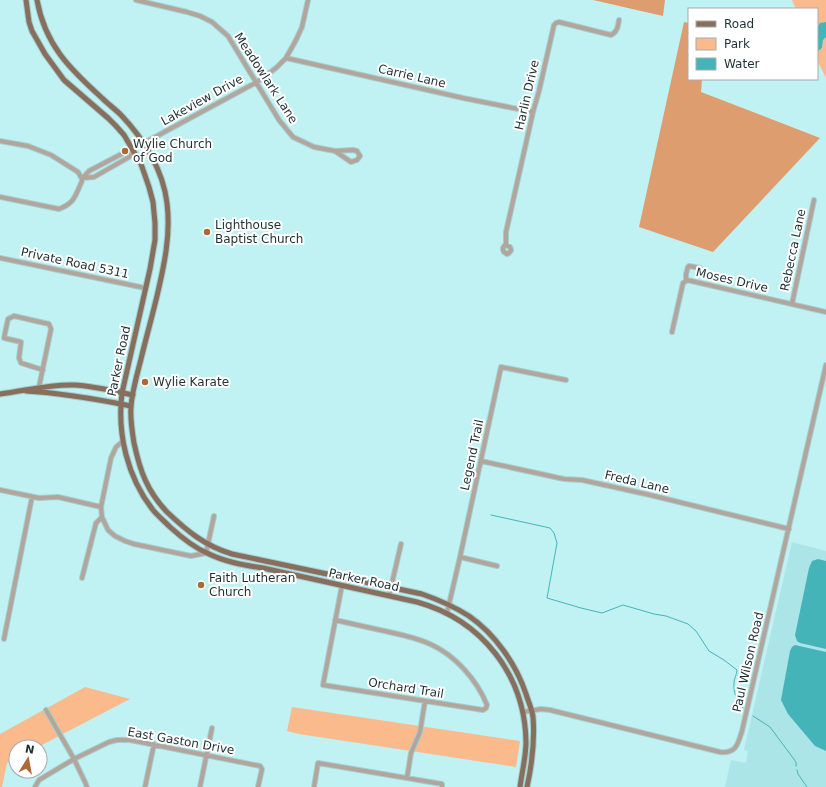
<svg xmlns="http://www.w3.org/2000/svg" width="826" height="787" viewBox="0 0 826 787" font-family="'DejaVu Sans',sans-serif">
  <style>
    .built { fill: #abe5e8 }
    .green { fill: #faba8c }
    .forest { fill: #de9d6e }
    .water { fill: #45b4b9 }
    .lines { fill: none; stroke-linecap: round; stroke-linejoin: round }
    .stream { stroke: #45b4b9; stroke-width: 1 }
    .minor-casing { stroke: #a3ced0; stroke-width: 6 }
    .major-casing { stroke: #a3ced0; stroke-width: 7 }
    .minor { stroke: #b3a59b; stroke-width: 4 }
    .major { stroke: #886e5c; stroke-width: 5 }
    .poi-dot { fill: #ac6936; stroke: #fff; stroke-width: 1.5 }
    .labels { text-anchor: middle; stroke-width: 4; stroke-linejoin: round; paint-order: stroke }
    .street-label { font-size: 12px; fill: #1d3031; stroke: #fff }
    .poi-label { font-size: 12px; fill: #1d3031; stroke: #fff; text-anchor: start }
  </style>
  <rect width="100%" height="100%" fill="#c0f1f3"/>
  <path class="built" d="M 792,542 L 826,551 L 826,787 L 725,787 L 731,760 L 746,763 L 748,751 L 744,750 Z"/>
  <path class="green" d="M 792,0 L 826,0 L 826,22 L 821,23 L 817,28 L 817,9 L 796,9 Z
    M 826,37 L 826,78 L 817,60 L 817,52 L 822,48 L 823,40 Z
    M 85,687 L 130,699 L 38,747 L 16,747 L 16,758 L 7,763 L 2,787 L 0,787 L 0,734 Z
    M 292,707 L 520,741 L 516,767 L 299,734 L 287,731 Z"/>
  <path class="forest" d="M 593,0 L 665,0 L 663,16 Z
    M 684,22 L 689,23 L 689,79 L 702,79 L 701,92 L 820,138 L 713,252 L 639,227 Z"/>
  <path class="water" d="M 826,22 L 826,37 L 823,40 L 822,48 L 817,52 L 817,28 L 820,23 Z
    M 818,559 L 826,561 L 826,649 L 800,643 L 797,641 L 795,635 L 809,568 L 812,561 Z
    M 795,645 L 826,652 L 826,751 L 815,746 L 788,714 L 781,700 L 790,651 L 792,647 Z"/>
  <g class="lines">
    <path class="stream" d="M 491,515 L 550,528 L 554,533 L 557,543 L 547,598 L 581,608 L 602,613 L 623,605 L 654,614 L 666,616 L 688,624 L 696,631 L 709,651 L 724,660 L 737,670 C 737,674 734,679 734,683 C 733,692 737,702 743,708
      M 753,716 L 770,727 L 796,762 L 796,766
      M 797,770 L 798,774 L 807,787"/>
    <g class="minor-casing">
      <path id="minor" d="M 136,0 L 187,12 L 200,16 L 212,22 L 228,36 L 279,120 L 293,137 L 314,147 L 335,151 L 353,150 L 357,151 L 360,156 L 357,160 L 351,162 L 335,151
        M 286,58 L 463,98 L 533,112
        M 0,141 L 28,146 L 51,155 L 78,172 L 82,179
        M 82,178 L 94,177 L 131,156 L 131,149
        M 0,197 L 59,209 C 75,203 75,196 82,181 L 82,179 L 89,171 L 131,149 L 144,143 L 257,82 L 276,68 L 286,58 L 296,40 L 302,27 L 308,0
        M 506,245 L 510,247 C 512,250 511,252 507,254 L 504,252 C 502,249 503,246 506,245 L 506,232 L 533,112 L 539,91 L 554,25 L 556,23 L 559,22 L 611,35 C 617,32 618,27 619,20
        M 0,258 L 145,288
        M 686,281 L 686,274 L 688,267 L 689,266 L 700,268
        M 792,304 L 814,200
        M 672,332 L 683,283 L 686,281 L 687,280 L 826,312
        M 39,387 L 51,329 L 49,324 L 14,316 L 8,319 L 4,338 L 21,342 L 19,358 L 21,363 L 43,370
        M 122,442 L 116,447 L 111,458 L 101,507 L 102,517 L 108,530 L 115,536 L 125,541 L 134,544 L 191,556 L 206,553 L 214,516
        M 481,461 L 564,479 L 582,480 L 650,495 L 789,529
        M 0,490 L 39,498 L 58,497 L 101,507
        M 460,557 L 497,566
        M 82,578 L 96,523 L 102,517
        M 389,596 L 401,544
        M 447,613 L 460,557 L 501,367 L 566,380
        M 335,620 C 353,624 371,628 389,632 C 403,635 417,638 430,644 C 455,655 477,680 487,705 L 486,708 L 483,710 L 323,685 L 342,585
        M 4,639 L 32,497
        M 46,710 L 74,759 L 85,782 L 87,787
        M 523,712 L 541,709 L 550,710 L 720,752 C 736,754 738,744 742,731 L 826,365
        M 407,778 L 411,753 L 420,732 L 425,701
        M 35,787 L 39,780 L 74,759 L 109,742 L 117,740 L 130,740 L 260,766 L 262,769 L 258,787
        M 145,787 L 154,744
        M 200,787 L 212,728
        M 314,787 L 318,763 L 442,784 L 442,787"/>
    </g>
    <g class="major-casing">
      <path id="major" d="M 26,0 L 29,22 L 32,31 L 45,54 L 64,80 L 108,118 L 116,126 L 124,135 L 141,164 L 149,187 L 153,202 L 155,223 L 155,240 L 150,269 L 122,393 C 117,433 127,477 153,510 C 158,516 164,521 170,527 C 181,537 193,547 207,553 C 225,562 243,565 263,568 L 417,602 C 482,620 525,675 526,742 C 526,757 522,772 520,787
        M 37,0 C 45,45 70,69 102,98 C 108,104 115,109 121,115 C 144,139 163,170 167,203 C 171,235 164,266 157,296 C 152,317 146,338 141,359 C 137,375 132,391 131,407 C 130,419 132,431 134,443 C 140,471 147,491 167,512 C 187,531 205,546 232,554 L 422,594 C 439,600 455,607 469,616 C 495,634 516,664 526,694 C 528,701 532,709 533,717 C 535,741 532,764 527,787
        M 26,391 C 61,393 96,399 131,406
        M 0,394 C 25,391 49,384 74,385 C 94,386 114,391 133,395"/>
    </g>
    <use href="#minor" class="minor"/>
    <use href="#major" class="major"/>
  </g>
  <g class="poi-dot">
    <circle cx="125" cy="151" r="4"/>
    <circle cx="207" cy="232" r="4"/>
    <circle cx="145" cy="382" r="4"/>
    <circle cx="201" cy="585" r="4"/>
  </g>
  <g class="labels">
    <g class="street-label">
      <text transform="translate(412 76) rotate(13)" y="4">Carrie Lane</text>
      <text transform="translate(266 78) rotate(57)" y="4">Meadowlark Lane</text>
      <text transform="translate(527 95) rotate(-77)" y="4">Harlin Drive</text>
      <text transform="translate(202 100) rotate(-29)" y="4">Lakeview Drive</text>
      <text transform="translate(793 250) rotate(-78)" y="4">Rebecca Lane</text>
      <text transform="translate(75 263) rotate(12)" y="4">Private Road 5311</text>
      <text transform="translate(732 280) rotate(13)" y="4">Moses Drive</text>
      <text transform="translate(119 361) rotate(-78)" y="4">Parker Road</text>
      <text transform="translate(472 455) rotate(-78)" y="4">Legend Trail</text>
      <text transform="translate(637 482) rotate(13)" y="4">Freda Lane</text>
      <text transform="translate(364 580) rotate(12)" y="4">Parker Road</text>
      <text transform="translate(748 662) rotate(-77)" y="4">Paul Wilson Road</text>
      <text transform="translate(406 688) rotate(9)" y="4">Orchard Trail</text>
      <text transform="translate(181 741) rotate(10)" y="4">East Gaston Drive</text>
    </g>
    <g class="poi-label">
      <text x="133" y="148">Wylie Church<tspan x="133" dy="14">of God</tspan></text>
      <text x="215" y="229">Lighthouse<tspan x="215" dy="14">Baptist Church</tspan></text>
      <text x="153" y="386">Wylie Karate</text>
      <text x="209" y="582">Faith Lutheran<tspan x="209" dy="14">Church</tspan></text>
    </g>
  </g>
  <rect x="688" y="8" width="130" height="72" fill="#ffffff" stroke="#a5acad"/>
  <rect x="696" y="21" width="20" height="6" fill="#886e5c" stroke="#a5acad"/>
  <text x="724" y="28" font-size="12" fill="#1d3031">Road</text>
  <rect x="696" y="38" width="20" height="12" fill="#faba8c" stroke="#a5acad"/>
  <text x="724" y="48" font-size="12" fill="#1d3031">Park</text>
  <rect x="696" y="58" width="20" height="12" fill="#45b4b9" stroke="#a5acad"/>
  <text x="724" y="68" font-size="12" fill="#1d3031">Water</text>
  <g transform="translate(28 759) rotate(11)"><circle r="19" fill="#ffffff" stroke="#a5acad"/>
  <path d="M0-3L7 15L0 10L-7 15Z" fill="#ac6936"/>
  <text y="-6" font-size="11" font-weight="bold" text-anchor="middle" fill="#1d3031">N</text>
  </g>
</svg>
